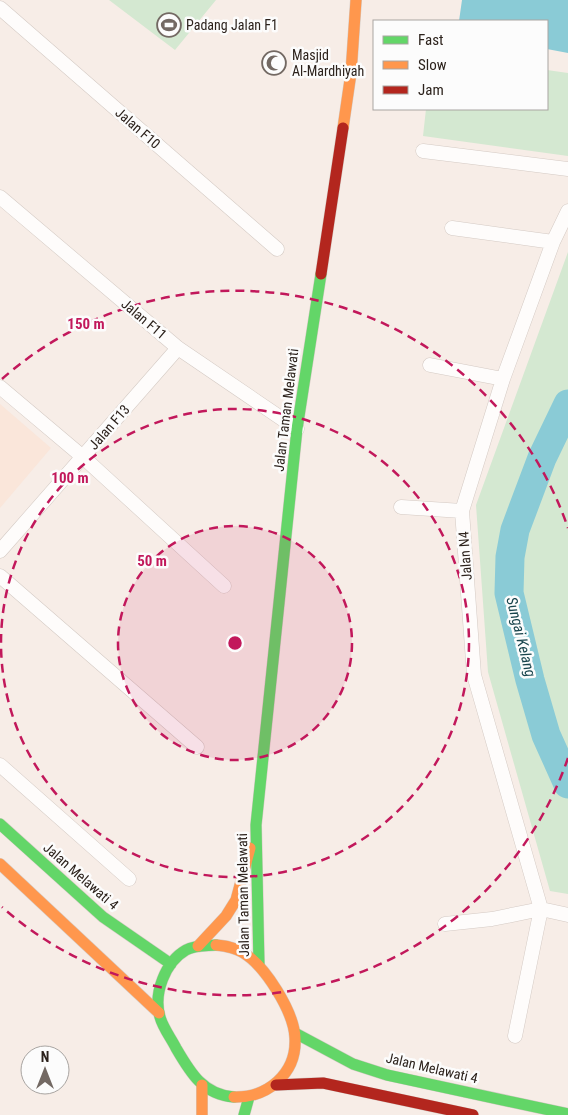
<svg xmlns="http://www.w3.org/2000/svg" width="568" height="1115" viewBox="0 0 568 1115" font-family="'Roboto Condensed',sans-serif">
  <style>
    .built { fill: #fae6da }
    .green { fill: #d4e8d1 }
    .water { fill: #8acbd6 }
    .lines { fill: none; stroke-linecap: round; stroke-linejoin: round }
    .river { stroke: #8acbd6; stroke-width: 29 }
    .street-casing { stroke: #d4cac4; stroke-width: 15 }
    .fast-casing { stroke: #d4cac4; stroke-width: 12 }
    .slow-casing { stroke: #d4cac4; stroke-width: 12 }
    .jam-casing { stroke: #d4cac4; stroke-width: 12 }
    .street { stroke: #fefcfb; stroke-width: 14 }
    .fast { stroke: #63d668; stroke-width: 11 }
    .slow { stroke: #ff974d; stroke-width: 11 }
    .jam { stroke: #b3261e; stroke-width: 11 }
    .ring { fill: none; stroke: #c2185b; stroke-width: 2.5; stroke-dasharray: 9 6 }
    .labels { text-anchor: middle; stroke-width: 5; stroke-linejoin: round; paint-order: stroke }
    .poi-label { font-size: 14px; fill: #2c221c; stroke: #fcfcfc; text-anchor: start }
    .street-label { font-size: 14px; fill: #2c221c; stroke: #fcfcfc }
    .water-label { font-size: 15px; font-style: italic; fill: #18444c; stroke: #fcfcfc }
    .centre { fill: #c2185b; stroke: #fcfcfc; stroke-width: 2.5 }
    .ring-label { font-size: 15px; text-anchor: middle; font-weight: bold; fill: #c2185b; stroke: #fcfcfc; stroke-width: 5; stroke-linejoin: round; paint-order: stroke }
  </style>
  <rect width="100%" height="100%" fill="#f7ede7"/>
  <path class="built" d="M 0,404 L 51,448 L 0,508 Z"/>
  <path class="green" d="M 109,0 L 216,0 L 175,50 Z
    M 547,70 L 568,73 L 568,156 L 423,136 L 426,109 L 547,109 Z
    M 568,252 L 568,894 L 550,891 L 488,672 L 476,505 Z"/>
  <path class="water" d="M 462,0 L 568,0 L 568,53 L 547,49 L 547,21 L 459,21 Z"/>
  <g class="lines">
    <path class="river" d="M 568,404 L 542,458 L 515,530 L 510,557 L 509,593 L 530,680 L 546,735 L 568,784"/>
    <g class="street-casing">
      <path id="street" d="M 0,8 L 277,249
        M 423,151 L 568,169
        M 0,197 L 178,348 L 297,429
        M 452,228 L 553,242
        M 430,365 L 503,379
        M 0,387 L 83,457 L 224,586
        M 401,507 L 462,511
        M 0,551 L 178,348
        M 0,576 L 197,747
        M 0,765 L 129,879
        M 445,924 L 492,919 L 541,909 L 568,915
        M 515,1036 L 541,909 L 474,675 L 462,511 L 503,379 L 553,242 L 568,211"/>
    </g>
    <g class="fast-casing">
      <path id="fast" d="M 0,824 L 103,917 L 171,964
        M 216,945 C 206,946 195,945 186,950 C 165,962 153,994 160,1017 C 163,1028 171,1038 176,1048 C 190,1072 203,1095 234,1097
        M 259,965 L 256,825 L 297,429 L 321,274
        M 295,1033 L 353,1064 L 387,1075 L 568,1114
        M 244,1115 L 249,1097"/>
    </g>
    <g class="slow-casing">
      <path id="slow" d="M 343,128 L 351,73 L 356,0
        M 0,864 L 159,1013
        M 216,945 C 225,946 234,947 242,952 C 265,965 294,1012 295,1038 C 297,1074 267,1098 234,1097
        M 198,946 L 226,916 L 236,900 L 250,848
        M 202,1085 L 202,1115"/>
    </g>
    <g class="jam-casing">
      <path id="jam" d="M 321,274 L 343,128
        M 276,1085 L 323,1083 L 473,1115"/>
    </g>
    <use href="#street" class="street"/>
    <use href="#fast" class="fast"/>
    <use href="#slow" class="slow"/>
    <use href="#jam" class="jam"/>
  </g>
  <circle cx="235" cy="643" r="117" fill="#c2185b" fill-opacity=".12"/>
  <g class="ring">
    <circle cx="235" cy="643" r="117"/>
    <circle cx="235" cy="643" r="234"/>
    <path d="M568 758A352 352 0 0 1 2 907M2 379A352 352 0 0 1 568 528"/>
  </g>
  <defs>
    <g id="stadium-ring" transform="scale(1.25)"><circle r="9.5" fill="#fcfcfc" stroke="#736963" stroke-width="1.5"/><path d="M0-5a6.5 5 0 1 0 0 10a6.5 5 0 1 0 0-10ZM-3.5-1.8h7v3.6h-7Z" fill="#736963"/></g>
    <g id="mosque-ring" transform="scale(1.25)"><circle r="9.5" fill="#fcfcfc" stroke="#736963" stroke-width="1.5"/><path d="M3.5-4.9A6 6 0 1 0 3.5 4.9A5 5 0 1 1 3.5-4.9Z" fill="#736963"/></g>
  </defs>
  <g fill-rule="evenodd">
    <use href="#stadium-ring" x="169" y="25"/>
    <use href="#mosque-ring" x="274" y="63"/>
  </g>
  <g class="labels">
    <g class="poi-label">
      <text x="186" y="30">Padang Jalan F1</text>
      <text x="292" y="60">Masjid<tspan x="292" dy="16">Al-Mardhiyah</tspan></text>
    </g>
    <g class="street-label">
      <text transform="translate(138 128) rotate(41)" y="5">Jalan F10</text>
      <text transform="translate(144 319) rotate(40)" y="5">Jalan F11</text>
      <text transform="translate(286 410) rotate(-83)" y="5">Jalan Taman Melawati</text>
      <text transform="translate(109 427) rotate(-49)" y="5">Jalan F13</text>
      <text transform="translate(465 556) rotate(-94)" y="5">Jalan N4</text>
      <text transform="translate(81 876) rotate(41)" y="5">Jalan Melawati 4</text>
      <text transform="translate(243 895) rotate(-91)" y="5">Jalan Taman Melawati</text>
      <text transform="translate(432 1068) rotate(13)" y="5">Jalan Melawati 4</text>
    </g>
    <g class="water-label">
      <text transform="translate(521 637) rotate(76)" y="5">Sungai Kelang</text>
    </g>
  </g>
  <circle cx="235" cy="643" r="8" class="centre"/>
  <g class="ring-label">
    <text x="86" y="329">150 m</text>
    <text x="70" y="483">100 m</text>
    <text x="152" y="566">50 m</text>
  </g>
  <rect x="373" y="20" width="175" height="90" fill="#fcfcfc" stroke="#a9a5a2"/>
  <rect x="383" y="36" width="25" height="8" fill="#63d668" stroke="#a9a5a2"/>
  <text x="418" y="45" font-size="15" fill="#2c221c">Fast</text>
  <rect x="383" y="61" width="25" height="8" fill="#ff974d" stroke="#a9a5a2"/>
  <text x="418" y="70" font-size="15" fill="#2c221c">Slow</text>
  <rect x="383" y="86" width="25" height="8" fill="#b3261e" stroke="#a9a5a2"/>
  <text x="418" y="95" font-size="15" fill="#2c221c">Jam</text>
  <g transform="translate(45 1070)"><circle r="24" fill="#fcfcfc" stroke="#a9a5a2"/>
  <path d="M0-4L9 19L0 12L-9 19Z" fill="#736963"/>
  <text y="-8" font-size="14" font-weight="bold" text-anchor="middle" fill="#2c221c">N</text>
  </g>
</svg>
